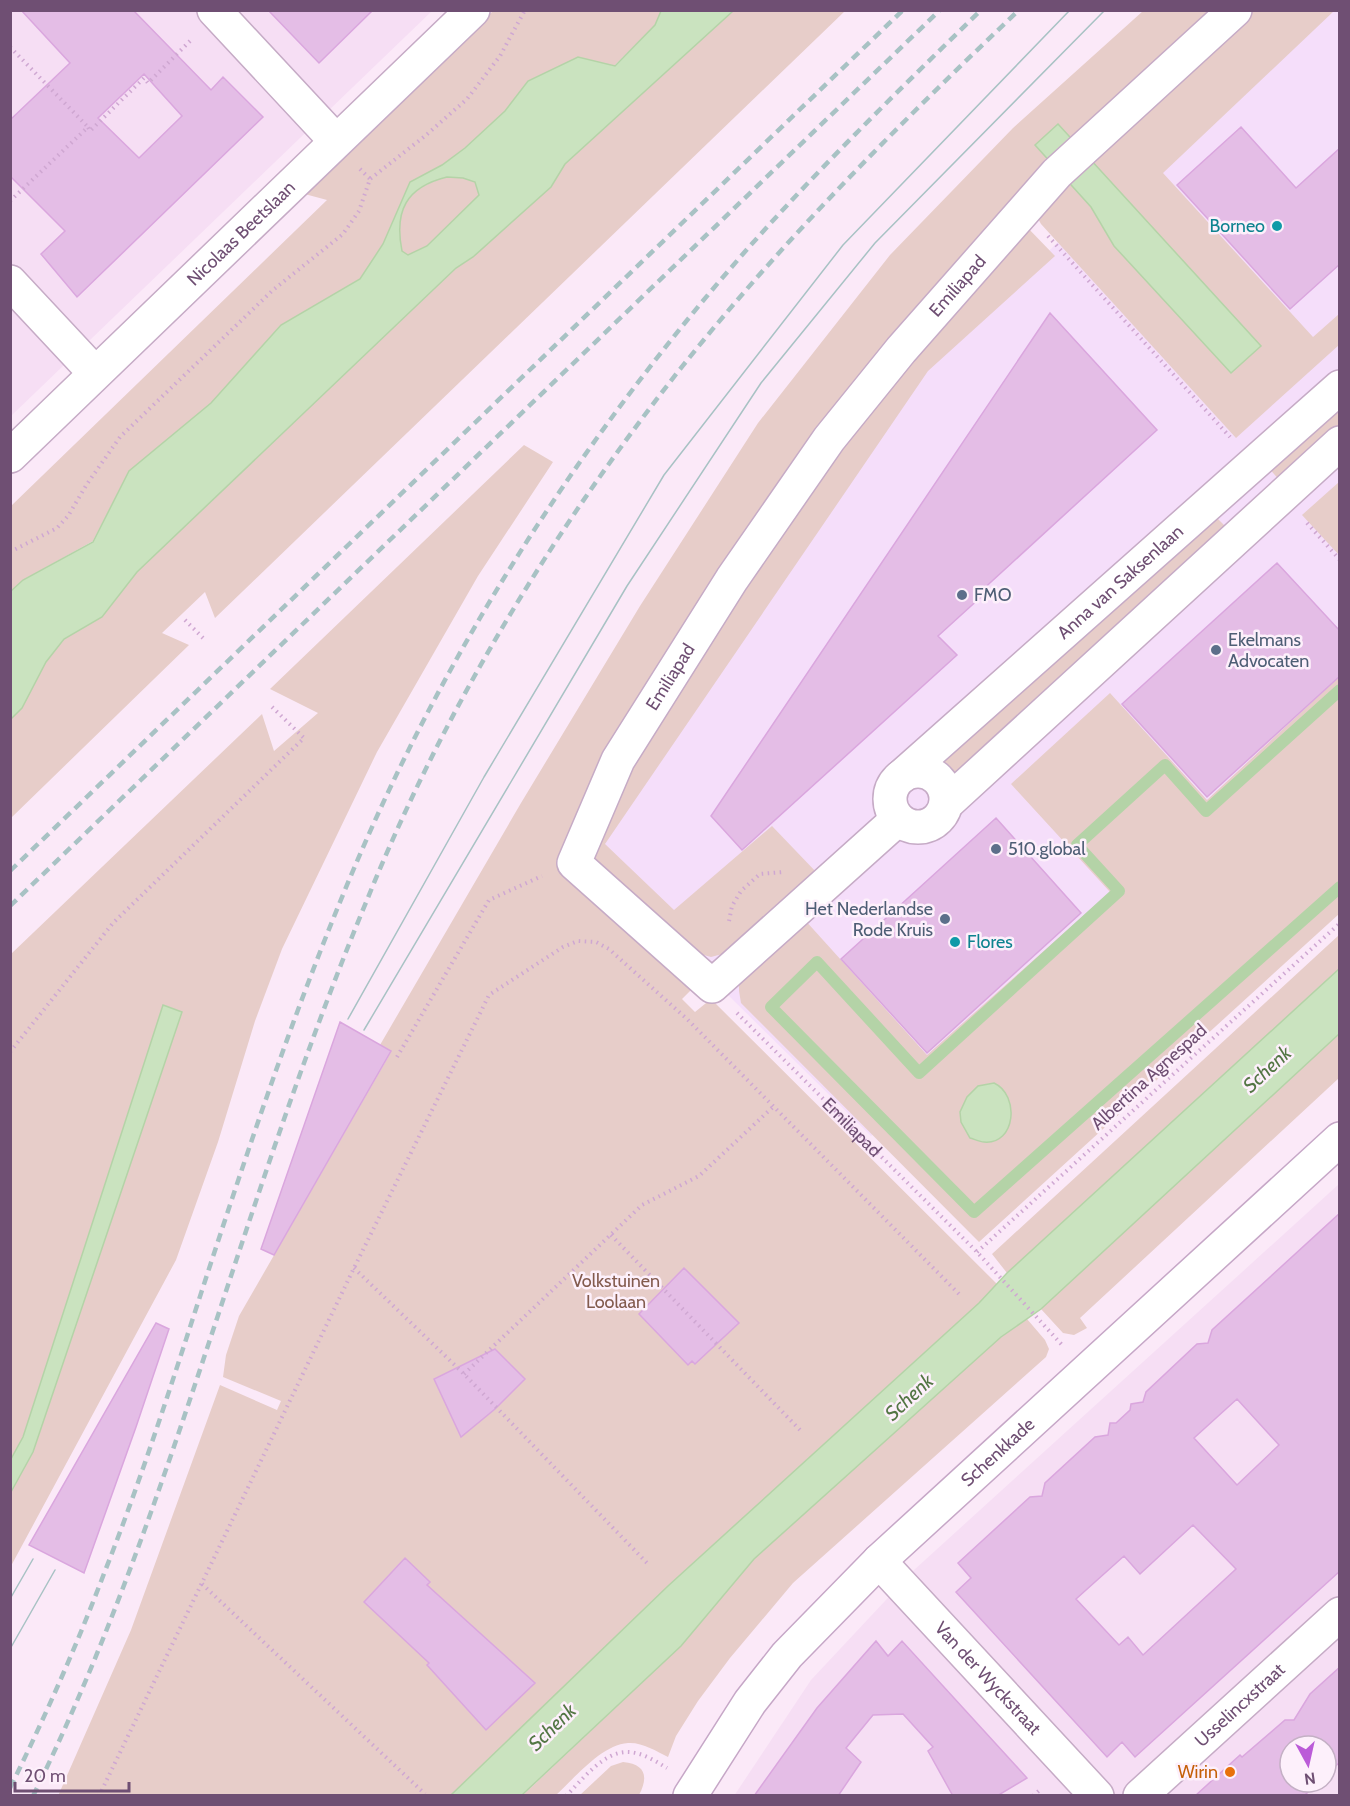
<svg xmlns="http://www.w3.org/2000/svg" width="1350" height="1806" viewBox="0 0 1350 1806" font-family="Cabin,sans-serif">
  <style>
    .residential { fill: #f6def4; fill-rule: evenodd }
    .commercial { fill: #f5defa }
    .green { fill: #e7cdc9 }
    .water { fill: #cae3bf; stroke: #b4d3a7; stroke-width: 1.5; fill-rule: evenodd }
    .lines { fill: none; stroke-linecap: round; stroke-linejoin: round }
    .stream { stroke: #b4d3a7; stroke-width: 12 }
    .building { fill: #e4bde6; stroke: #daa6de; stroke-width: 1.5; fill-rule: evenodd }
    .street-casing { stroke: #c6abc6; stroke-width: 36 }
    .secondary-casing { stroke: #c6a7c7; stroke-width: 36 }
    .path { stroke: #cfa7d2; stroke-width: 4; stroke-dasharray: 1.5 4.5; stroke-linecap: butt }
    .street { stroke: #fff; stroke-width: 33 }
    .secondary { stroke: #fff; stroke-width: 33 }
    .tram { stroke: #a8c2c4; stroke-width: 1.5 }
    .rail { stroke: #a8c2c4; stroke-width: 4.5; stroke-dasharray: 9 6; stroke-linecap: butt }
    .culture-dot { fill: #0f9aa8; stroke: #fdf0fb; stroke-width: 2 }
    .service-dot { fill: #5c6f8a; stroke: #fdf0fb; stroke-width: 2 }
    .food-dot { fill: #e8710a; stroke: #fdf0fb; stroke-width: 2 }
    .labels { text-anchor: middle; stroke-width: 5; stroke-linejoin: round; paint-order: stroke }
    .culture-label { font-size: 18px; fill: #0d838f; stroke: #fdf0fb; text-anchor: end }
    .street-label { font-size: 18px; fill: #6f4f73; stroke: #fdf0fb }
    .service-label { font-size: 18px; fill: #4e5e75; stroke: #fdf0fb; text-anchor: start }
    .park-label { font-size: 18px; fill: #835b4e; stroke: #fdf0fb }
    .food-label { font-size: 18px; fill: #c56008; stroke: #fdf0fb; text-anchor: end }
    .water-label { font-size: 20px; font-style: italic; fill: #537644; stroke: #fdf0fb }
  </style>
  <rect width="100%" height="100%" fill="#fbe9f8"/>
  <path class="residential" d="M 11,11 L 432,11 L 11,416 Z
    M 1339,1184 L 1339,1795 L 734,1796 L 811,1680 L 914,1570 ZM 1290,1746 L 1326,1746 L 1326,1782 L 1290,1782 Z"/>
  <path class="commercial" d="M 1254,11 L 1339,11 L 1339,714 L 871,1136 L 726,993 L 587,843 L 919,368 L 1051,249 L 1091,207 Z"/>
  <path class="green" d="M 493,11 L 661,11 L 655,25 L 614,66 L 578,57 L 528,81 L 505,111 L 465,148 L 442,165 L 410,182 L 383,244 L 360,279 L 281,325 L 211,403 L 129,471 L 93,541 L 23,580 L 11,591 L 11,506 L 327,200 L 301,193 Z
    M 733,11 L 845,11 L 215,618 L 205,592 L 162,633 L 189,645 L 11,818 L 11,719 L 22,708 L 46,662 L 64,639 L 102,617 L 137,572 L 456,268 L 473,257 L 551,187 L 565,164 Z
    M 1143,11 L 1222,11 L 1074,143 L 1058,124 L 1036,145 L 1053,163 L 611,759 L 557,858 L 696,985 L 682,999 L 695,1012 L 711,999 L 997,1284 L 979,1303 L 668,1586 L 451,1795 L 58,1796 L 131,1630 L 220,1385 L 277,1410 L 281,1401 L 223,1377 L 226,1355 L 239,1316 L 391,1052 L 380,1045 L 521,803 L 640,606 L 758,423 L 890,255 L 1013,128 Z
    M 1250,11 L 1334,11 L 1163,173 L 1313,337 L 1339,314 L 1339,345 L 1236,438 L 1041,224 L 1036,215 L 1066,178 L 1091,207 L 1114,246 L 1231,373 L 1261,346 L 1086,156 Z
    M 447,177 L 463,178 L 475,182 L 479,195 L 427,246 L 408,256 L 402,251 C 394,211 406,188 447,177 Z
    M 1024,224 L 1055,256 L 928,371 L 605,844 L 674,910 L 772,826 L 818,874 L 730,952 L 711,957 L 689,951 L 584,860 L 614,787 L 818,472 Z
    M 1339,399 L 1339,430 L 1282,483 L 1266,465 Z
    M 524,445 L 553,462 L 478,576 L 377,752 L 282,949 L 255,1021 L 218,1142 L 176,1260 L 11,1566 L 11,1492 L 33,1452 L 23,1437 L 11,1459 L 11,954 L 262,714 L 274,751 L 318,713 L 270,689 Z
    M 1339,482 L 1339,555 L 1302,515 Z
    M 1210,518 L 1218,519 L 1224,525 L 1225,535 L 951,779 L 941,770 L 941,762 Z
    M 1339,677 L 1339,914 L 979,1242 L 741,1003 L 739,991 L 739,978 L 804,919 L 927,1055 L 1110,892 L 1011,784 L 1110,693 L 1207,800 Z
    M 1339,935 L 1339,969 L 1007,1273 L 992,1254 Z
    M 1339,1034 L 1339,1078 L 1080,1318 L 1087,1328 L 1074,1335 L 1063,1333 L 1041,1309 Z
    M 1027,1319 L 1045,1340 L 1049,1349 L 1046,1357 L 793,1583 L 730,1658 L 698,1701 L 676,1736 L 668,1757 C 656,1751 642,1742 628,1743 C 601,1745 575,1778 556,1795 L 522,1796 L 681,1646 L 754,1559 L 1001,1337 Z
    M 623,1762 C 645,1764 649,1776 639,1795 L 580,1795 L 611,1766 Z"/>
  <path class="water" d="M 661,11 L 733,11 L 565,164 L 551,187 L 473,257 L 456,268 L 137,572 L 102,617 L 64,639 L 46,662 L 22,708 L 11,719 L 11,591 L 23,580 L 93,542 L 129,471 L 211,403 L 281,325 L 360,279 L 383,244 L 410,182 L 442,165 L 465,148 L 505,111 L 528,81 L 578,57 L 615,66 L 655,25 ZM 447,177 L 463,178 L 475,182 L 479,195 L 427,246 L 408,255 L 402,251 C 394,211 406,187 447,177 Z
    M 1058,124 L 1261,346 L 1231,373 L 1114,246 L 1091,207 L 1035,145 Z
    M 1339,969 L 1339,1034 L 1041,1309 L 1001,1337 L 754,1559 L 681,1646 L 522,1795 L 451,1795 L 668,1586 L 979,1303 L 1007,1273 Z
    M 163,1005 L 182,1012 L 33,1452 L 11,1492 L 11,1459 L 23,1437 Z
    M 994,1083 C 1020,1095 1016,1145 984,1142 C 980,1142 974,1139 970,1138 L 961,1122 L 960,1112 L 967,1097 L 978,1086 Z"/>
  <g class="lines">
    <path class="stream" d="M 1340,690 L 1206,811 L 1165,765 L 1077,845 L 1119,891 L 919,1073 L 817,962 L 771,1007 L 974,1212 L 1340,887"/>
  </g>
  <path class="building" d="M 21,10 L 133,10 L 211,90 L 223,77 L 263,117 L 77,297 L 41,254 L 65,231 L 10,176 L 10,120 L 70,63 ZM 144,74 L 182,116 L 139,158 L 98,118 Z
    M 268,10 L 373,10 L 319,63 Z
    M 1241,127 L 1296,188 L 1340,148 L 1340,264 L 1290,309 L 1177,185 Z
    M 1050,313 L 1157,430 L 979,593 L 982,596 L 938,636 L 957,655 L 742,850 L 711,816 Z
    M 1277,563 L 1340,631 L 1340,676 L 1207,797 L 1122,704 Z
    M 996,818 L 1081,913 L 927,1053 L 841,959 Z
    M 340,1022 L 391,1051 L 274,1255 L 261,1249 Z
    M 1340,1213 L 1340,1571 L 1135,1757 L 1122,1742 L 1107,1757 L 956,1592 L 971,1578 L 958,1563 L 1030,1497 L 1042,1496 L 1045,1483 L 1095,1437 L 1108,1435 L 1110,1423 L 1116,1423 L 1130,1410 L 1131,1404 L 1143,1402 L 1146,1392 L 1197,1344 L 1208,1343 L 1212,1330 ZM 1237,1399 L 1279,1445 L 1237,1485 L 1194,1438 ZM 1193,1525 L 1236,1569 L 1143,1655 L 1128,1637 L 1119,1645 L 1076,1599 L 1124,1556 L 1140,1574 Z
    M 684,1268 L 739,1323 L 695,1364 L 692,1361 L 688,1365 L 639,1314 Z
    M 156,1323 L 169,1329 L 136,1427 L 84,1573 L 29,1545 Z
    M 495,1349 L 525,1379 L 495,1409 L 461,1437 L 434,1379 Z
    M 405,1558 L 430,1582 L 427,1585 L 535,1683 L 486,1730 L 427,1665 L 429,1663 L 364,1602 Z
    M 876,1641 L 888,1656 L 902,1641 L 1027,1778 L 997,1796 L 953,1796 L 928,1751 L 933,1747 L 903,1714 L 873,1715 L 846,1748 L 861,1762 L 838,1796 L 754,1796 L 817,1708 Z
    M 1340,1667 L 1340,1762 L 1326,1775 L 1326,1746 L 1290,1746 L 1290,1782 L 1318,1782 L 1304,1796 L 1195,1796 L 1240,1755 L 1242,1757 L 1285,1720 L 1294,1720 L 1310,1694 Z"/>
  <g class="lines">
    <g class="street-casing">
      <g id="street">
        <path d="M 214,10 L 336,141"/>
        <path d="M 10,282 L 95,373"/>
        <path id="s2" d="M 10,456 L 473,10"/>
        <circle cx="918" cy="799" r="28"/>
        <path id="s3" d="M 902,776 L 1340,387"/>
        <path d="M 946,804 L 1340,443"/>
        <path id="s4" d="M 898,819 L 712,986 L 574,863 L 618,760 L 732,579 L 829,439 L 901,350 L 1057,173 L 1235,10"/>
        <path id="s5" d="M 879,1561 L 1097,1796"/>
        <path id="s6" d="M 1140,1796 L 1340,1614"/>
      </g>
    </g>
    <g class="secondary-casing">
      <g id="secondary">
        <path id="s7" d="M 690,1796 L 750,1702 L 787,1655 L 879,1561 L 1340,1139"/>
      </g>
    </g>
    <g class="path">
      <path d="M 10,47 L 88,127"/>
      <path d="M 360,169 L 370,179"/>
      <path d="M 10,201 L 88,127 L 90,131 L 144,78 L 148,83 L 193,38"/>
      <path d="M 1048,236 L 1230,437"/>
      <path d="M 1307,523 L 1340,560"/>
      <path d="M 10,552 L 57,528 L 68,516 L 87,484 L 120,437 L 273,290 L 343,234 L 359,211 L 370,179 L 425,136 L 467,99 L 500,56 L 525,10"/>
      <path d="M 185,620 L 203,638"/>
      <path d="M 729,921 L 732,906 L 741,891 L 760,874 L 784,872"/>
      <path id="s1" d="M 737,1013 L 977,1252 L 1063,1346"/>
      <path d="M 10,1052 L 113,923 L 304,738 L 271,706"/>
      <path d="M 397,1057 L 489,900 L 542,876"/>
      <path d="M 611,1235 L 800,1430"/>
      <path d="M 977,1252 L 1340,923"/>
      <path d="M 354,1268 L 464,1374 L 647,1563"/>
      <path d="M 464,1374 L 642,1205 L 699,1176 L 774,1106"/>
      <path d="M 202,1584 L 425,1794"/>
      <path d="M 99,1796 L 354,1268 L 489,995 L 563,947 L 578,941 L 596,942 L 609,949 L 687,1019 L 960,1295"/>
      <path d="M 566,1796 C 582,1780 603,1752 627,1752 C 642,1752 655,1761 667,1768"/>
      <path d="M 1033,1796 L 1041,1789"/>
    </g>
    <use href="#street" class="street"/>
    <use href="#secondary" class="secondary"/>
    <path class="tram" d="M 348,1019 L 484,777 L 664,475 L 843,245 L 1070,10
      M 364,1030 L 627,586 L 761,383 L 875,243 L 1105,10
      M 10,1599 L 33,1559
      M 10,1649 L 55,1570"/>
    <path class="rail" d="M 10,871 L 903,10
      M 10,906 L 940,10
      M 10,1788 C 45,1717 77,1645 105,1571 C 143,1475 174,1376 206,1278 C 253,1134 301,991 361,852 C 457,631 591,426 750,246 C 823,164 902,87 981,10
      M 33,1796 C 124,1612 184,1416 249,1222 C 285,1114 323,1006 367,900 C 443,712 551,533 677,373 C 780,243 898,125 1019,10"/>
  </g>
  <g class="culture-dot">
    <circle cx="1277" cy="226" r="6"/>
    <circle cx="955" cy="942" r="6"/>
  </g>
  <g class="service-dot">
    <circle cx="962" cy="595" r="6"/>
    <circle cx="1216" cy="650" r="6"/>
    <circle cx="996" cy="849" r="6"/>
    <circle cx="945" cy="919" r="6"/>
  </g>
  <circle class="food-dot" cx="1230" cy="1772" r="6"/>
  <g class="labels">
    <g class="culture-label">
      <text x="1265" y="232">Borneo</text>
      <text x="967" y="948" text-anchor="start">Flores</text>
    </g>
    <g class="street-label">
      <text dy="6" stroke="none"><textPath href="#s2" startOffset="321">Nicolaas Beetslaan</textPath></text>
      <text dy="6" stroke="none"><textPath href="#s4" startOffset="1131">Emiliapad</textPath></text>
      <text dy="6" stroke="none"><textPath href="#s3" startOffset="292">Anna van Saksenlaan</textPath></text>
      <text dy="6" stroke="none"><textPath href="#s4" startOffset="645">Emiliapad</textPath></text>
      <text transform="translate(1149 1077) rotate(-42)" y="6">Albertina Agnespad</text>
      <text dy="6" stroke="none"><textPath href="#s1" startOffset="162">Emiliapad</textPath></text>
      <text dy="6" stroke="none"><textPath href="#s7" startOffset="464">Schenkkade</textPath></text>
      <text dy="6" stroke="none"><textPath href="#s5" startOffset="160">Van der Wyckstraat</textPath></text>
      <text dy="6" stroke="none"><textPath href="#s6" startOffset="135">Usselincxstraat</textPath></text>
    </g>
    <g class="service-label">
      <text x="974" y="601">FMO</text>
      <text x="1228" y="646">Ekelmans<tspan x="1228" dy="21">Advocaten</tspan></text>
      <text x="1008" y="855">510.global</text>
      <text x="933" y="915" text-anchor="end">Het Nederlandse<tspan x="933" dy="21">Rode Kruis</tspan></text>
    </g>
    <g class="park-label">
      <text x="616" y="1287">Volkstuinen<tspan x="616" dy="21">Loolaan</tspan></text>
    </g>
    <g class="food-label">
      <text x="1218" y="1778">Wirin</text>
    </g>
    <g class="water-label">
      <text transform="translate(1267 1069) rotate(-43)" y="7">Schenk</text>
      <text transform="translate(909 1397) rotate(-43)" y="7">Schenk</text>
      <text transform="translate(552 1727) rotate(-44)" y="7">Schenk</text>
    </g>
  </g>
  <rect width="1350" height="1806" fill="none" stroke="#6f4f73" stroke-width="24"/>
  <g transform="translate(1308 1764) rotate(172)"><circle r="28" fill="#fdf0fb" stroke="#c4b0c5" stroke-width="1.5"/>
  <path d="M0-4.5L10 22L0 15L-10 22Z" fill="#bb5bd8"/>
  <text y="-9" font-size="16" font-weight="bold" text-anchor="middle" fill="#6f4f73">N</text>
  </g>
  <path d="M15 1782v9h114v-9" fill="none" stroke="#6f4f73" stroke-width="3"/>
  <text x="24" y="1782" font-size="18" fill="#6f4f73" stroke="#fdf0fb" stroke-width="4.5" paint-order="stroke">20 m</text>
</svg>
